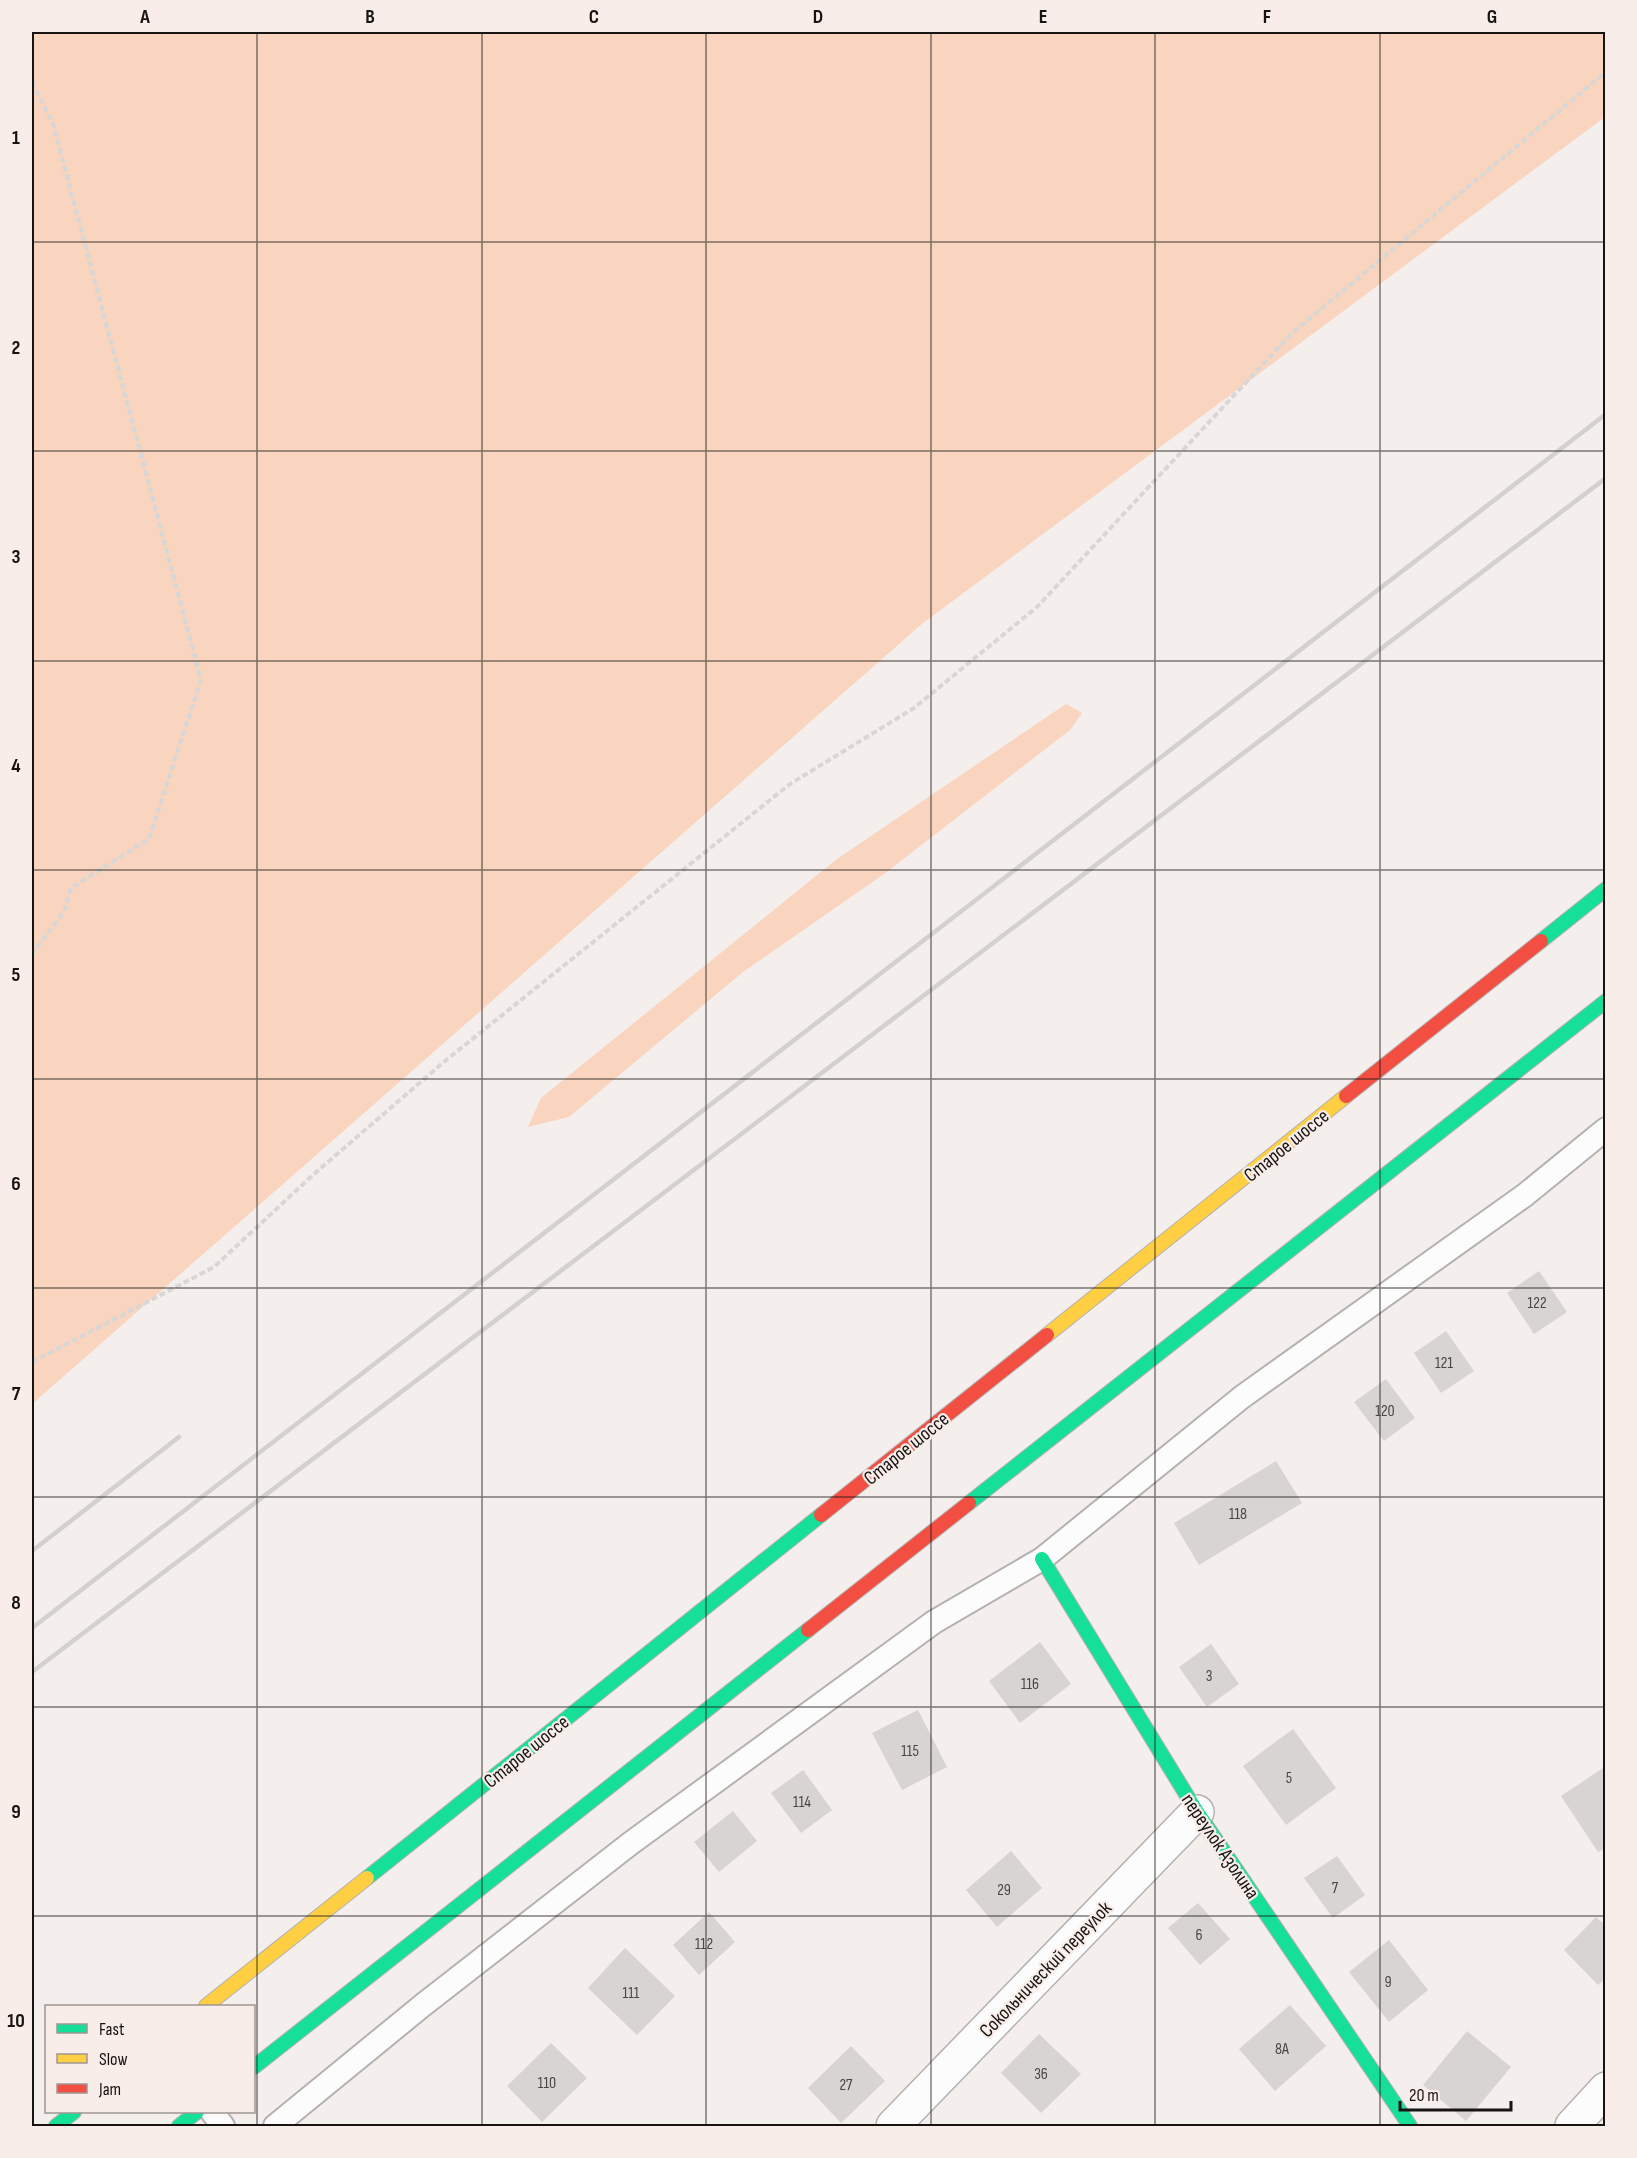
<svg xmlns="http://www.w3.org/2000/svg" width="1637" height="2158" viewBox="0 0 1637 2158" font-family="'Sofia Sans Condensed',sans-serif">
  <style>
    .green { fill: #f9d4be }
    .building { fill: #d8d4d2 }
    .lines { fill: none; stroke-linecap: round; stroke-linejoin: round }
    .lane-casing { stroke: #b5b1b0; stroke-width: 26 }
    .street-casing { stroke: #b5b1b0; stroke-width: 36 }
    .fast-casing { stroke: #b5b1b0; stroke-width: 16 }
    .slow-casing { stroke: #b5b1b0; stroke-width: 16 }
    .jam-casing { stroke: #b5b1b0; stroke-width: 16 }
    .path { stroke: #d9d7d6; stroke-width: 4; stroke-dasharray: 6 3; stroke-linecap: butt }
    .lane { stroke: #fdfcfc; stroke-width: 22 }
    .street { stroke: #fdfcfc; stroke-width: 33 }
    .fast { stroke: #16e098; stroke-width: 14 }
    .slow { stroke: #ffcf43; stroke-width: 14 }
    .jam { stroke: #f24e42; stroke-width: 14 }
    .rail { stroke: #d3d1d0; stroke-width: 4.5 }
    .grid { fill: none; stroke: #171412; stroke-width: 1.5; stroke-opacity: 0.55 }
    .labels { text-anchor: middle; stroke-width: 4.5; stroke-linejoin: round; paint-order: stroke }
    .number-label { font-size: 16px; fill: #494644 }
    .street-label { font-size: 20px; fill: #171412; stroke: #f8ede8 }
    .neatline { fill: none; stroke: #171412; stroke-width: 2 }
    .grid-label { font-size: 20px; text-anchor: middle; font-weight: bold; fill: #171412 }
  </style>
  <rect width="100%" height="100%" fill="#f4eeec"/>
  <path class="green" d="M 32,32 L 1605,32 L 1605,117 L 923,623 L 32,1404 Z
    M 1066,704 L 1082,713 L 1070,730 L 884,874 L 743,972 L 569,1117 L 528,1127 L 541,1098 L 837,859 Z"/>
  <path class="building" d="M 1539,1271 L 1567,1312 L 1534,1334 L 1507,1293 Z
    M 1446,1331 L 1474,1371 L 1441,1393 L 1414,1353 Z
    M 1386,1379 L 1415,1418 L 1384,1441 L 1354,1402 Z
    M 1276,1461 L 1302,1503 L 1199,1565 L 1174,1523 Z
    M 1040,1642 L 1071,1684 L 1020,1723 L 989,1681 Z
    M 1211,1644 L 1239,1684 L 1207,1707 L 1179,1667 Z
    M 918,1710 L 947,1767 L 902,1790 L 872,1733 Z
    M 1293,1729 L 1336,1788 L 1286,1825 L 1243,1766 Z
    M 1606,1766 L 1606,1848 L 1598,1852 L 1561,1796 Z
    M 803,1770 L 832,1810 L 801,1833 L 771,1793 Z
    M 733,1811 L 757,1841 L 719,1872 L 694,1842 Z
    M 1011,1851 L 1042,1888 L 997,1927 L 966,1890 Z
    M 1337,1856 L 1365,1895 L 1333,1918 L 1304,1878 Z
    M 1198,1903 L 1230,1939 L 1200,1965 L 1168,1928 Z
    M 709,1912 L 735,1942 L 699,1975 L 673,1945 Z
    M 1596,1917 L 1606,1926 L 1606,1978 L 1598,1985 L 1564,1950 Z
    M 1389,1940 L 1428,1990 L 1389,2022 L 1349,1972 Z
    M 625,1948 L 675,1996 L 637,2035 L 588,1988 Z
    M 1290,2005 L 1326,2046 L 1275,2091 L 1239,2049 Z
    M 1467,2031 L 1511,2067 L 1466,2121 L 1423,2085 Z
    M 1039,2034 L 1081,2074 L 1041,2113 L 1001,2073 Z
    M 551,2043 L 587,2078 L 542,2122 L 507,2086 Z
    M 851,2046 L 885,2081 L 841,2123 L 808,2088 Z"/>
  <g class="lines">
    <g class="lane-casing">
      <path id="lane" d="M 212,2112 L 223,2126
        M 275,2126 L 423,2005 L 631,1843 L 934,1622 L 1042,1559 L 1242,1397 L 1525,1195 L 1606,1129"/>
    </g>
    <g class="street-casing">
      <path id="street" d="M 893,2126 L 1197,1812
        M 1572,2126 L 1606,2089"/>
    </g>
    <g class="fast-casing">
      <path id="fast" d="M 1541,941 L 1606,889
        M 969,1503 L 1606,1001
        M 1042,1559 L 1197,1812 L 1410,2126
        M 367,1878 L 821,1515
        M 254,2067 L 808,1630
        M 56,2126 L 74,2112
        M 179,2126 L 197,2112"/>
    </g>
    <g class="slow-casing">
      <path id="slow" d="M 1047,1335 L 1346,1096
        M 206,2006 L 367,1878"/>
    </g>
    <g class="jam-casing">
      <path id="jam" d="M 1346,1096 L 1541,941
        M 821,1515 L 1047,1335
        M 808,1630 L 969,1503"/>
    </g>
    <path class="path" d="M 32,82 L 53,124 L 201,680 L 149,839 L 71,888 L 64,912 L 32,954
      M 32,1362 L 214,1267 L 314,1174 L 445,1061 L 790,784 L 914,708 L 1037,607 L 1292,333 L 1606,72"/>
    <use href="#lane" class="lane"/>
    <use href="#street" class="street"/>
    <use href="#fast" class="fast"/>
    <use href="#slow" class="slow"/>
    <use href="#jam" class="jam"/>
    <path class="rail" d="M 32,1551 L 179,1437
      M 32,1628 L 1606,414
      M 32,1672 L 1606,478"/>
  </g>
  <path class="grid" d="M 257,32 L 257,2126M 482,32 L 482,2126M 706,32 L 706,2126M 931,32 L 931,2126M 1155,32 L 1155,2126M 1380,32 L 1380,2126M 32,242 L 1606,242M 32,451 L 1606,451M 32,661 L 1606,661M 32,870 L 1606,870M 32,1079 L 1606,1079M 32,1288 L 1606,1288M 32,1497 L 1606,1497M 32,1707 L 1606,1707M 32,1916 L 1606,1916"/>
  <g class="labels">
    <g class="number-label">
      <text x="1537" y="1308">122</text>
      <text x="1444" y="1368">121</text>
      <text x="1385" y="1416">120</text>
      <text x="1238" y="1519">118</text>
      <text x="1209" y="1681">3</text>
      <text x="1030" y="1689">116</text>
      <text x="910" y="1756">115</text>
      <text x="1289" y="1783">5</text>
      <text x="802" y="1807">114</text>
      <text x="1335" y="1893">7</text>
      <text x="1004" y="1895">29</text>
      <text x="1199" y="1940">6</text>
      <text x="704" y="1949">112</text>
      <text x="1388" y="1987">9</text>
      <text x="631" y="1998">111</text>
      <text x="1282" y="2054">8А</text>
      <text x="1041" y="2079">36</text>
      <text x="547" y="2088">110</text>
      <text x="846" y="2090">27</text>
    </g>
    <g class="street-label">
      <text transform="translate(1286 1145) rotate(-39)" y="7">Старое шоссе</text>
      <text transform="translate(906 1448) rotate(-39)" y="7">Старое шоссе</text>
      <text transform="translate(526 1751) rotate(-39)" y="7">Старое шоссе</text>
      <text transform="translate(1221 1846) rotate(56)" y="7">переулок Азолина</text>
      <text transform="translate(1045 1969) rotate(-46)" y="7">Сокольнический переулок</text>
    </g>
  </g>
  <rect width="1637" height="2158" fill="none" stroke="#f8ede8" stroke-width="66"/>
  <rect x="45" y="2005" width="210" height="108" fill="#f8ede8" stroke="#9e9692" stroke-width="1.5"/>
  <rect x="57" y="2024" width="30" height="9" fill="#16e098" stroke="#9e9692" stroke-width="1.5"/>
  <text x="99" y="2035" font-size="18" fill="#171412">Fast</text>
  <rect x="57" y="2054" width="30" height="9" fill="#ffcf43" stroke="#9e9692" stroke-width="1.5"/>
  <text x="99" y="2065" font-size="18" fill="#171412">Slow</text>
  <rect x="57" y="2084" width="30" height="9" fill="#f24e42" stroke="#9e9692" stroke-width="1.5"/>
  <text x="99" y="2095" font-size="18" fill="#171412">Jam</text>
  <path d="M1400 2101v9h111v-9" fill="none" stroke="#171412" stroke-width="3"/>
  <text x="1409" y="2101" font-size="18" fill="#171412" stroke="#f8ede8" stroke-width="4.5" paint-order="stroke">20 m</text>
  <rect x="33" y="33" width="1571" height="2092" class="neatline"/>
  <g class="grid-label">
    <text x="145" y="23">A</text>
    <text x="370" y="23">B</text>
    <text x="594" y="23">C</text>
    <text x="818" y="23">D</text>
    <text x="1043" y="23">E</text>
    <text x="1267" y="23">F</text>
    <text x="1492" y="23">G</text>
    <text x="16" y="144">1</text>
    <text x="16" y="354">2</text>
    <text x="16" y="563">3</text>
    <text x="16" y="772">4</text>
    <text x="16" y="981">5</text>
    <text x="16" y="1190">6</text>
    <text x="16" y="1400">7</text>
    <text x="16" y="1609">8</text>
    <text x="16" y="1818">9</text>
    <text x="16" y="2027">10</text>
  </g>
</svg>
